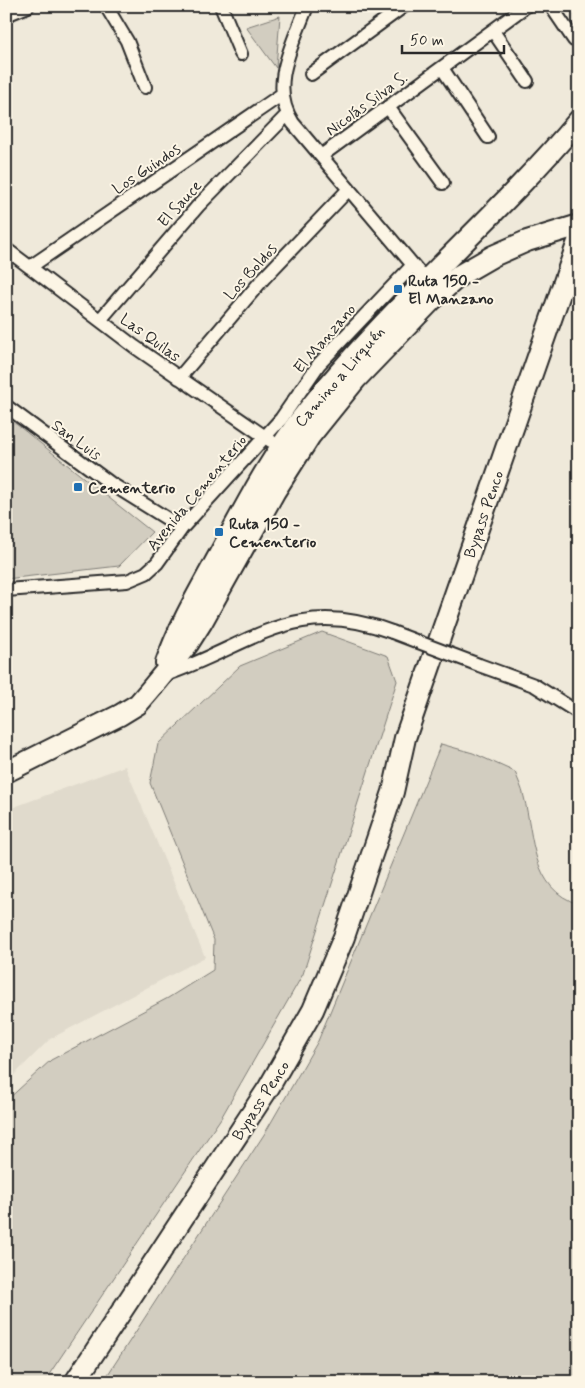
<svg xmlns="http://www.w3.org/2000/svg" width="585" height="1388" viewBox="0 0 585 1388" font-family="Mynerve,sans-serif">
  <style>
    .built { fill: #e0dacc }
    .green { fill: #d2cdc0; stroke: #7e7c76 }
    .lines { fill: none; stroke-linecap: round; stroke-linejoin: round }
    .minor-casing { stroke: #2b2b2b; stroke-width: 16 }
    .primary-casing { stroke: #2b2b2b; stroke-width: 24 }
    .minor { stroke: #fcf5e5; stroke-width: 12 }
    .primary { stroke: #fcf5e5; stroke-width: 20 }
    .minor-bridge-casing { stroke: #2b2b2b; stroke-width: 16; stroke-linecap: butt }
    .minor-bridge { stroke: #fcf5e5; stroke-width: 12 }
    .poi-dot { fill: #1f6fb2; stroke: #fcf5e5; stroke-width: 2 }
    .labels { text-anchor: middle; stroke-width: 4; stroke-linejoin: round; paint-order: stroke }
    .street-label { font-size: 16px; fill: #2b2b2b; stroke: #fcf5e5 }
    .poi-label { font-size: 16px; font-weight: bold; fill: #2b2b2b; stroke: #fcf5e5; text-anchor: start }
  </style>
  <rect width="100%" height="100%" fill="#efe9da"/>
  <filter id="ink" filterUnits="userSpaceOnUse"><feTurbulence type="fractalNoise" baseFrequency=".02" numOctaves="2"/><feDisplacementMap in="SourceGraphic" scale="10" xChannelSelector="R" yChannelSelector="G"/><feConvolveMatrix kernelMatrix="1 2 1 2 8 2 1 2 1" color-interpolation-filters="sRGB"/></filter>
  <g filter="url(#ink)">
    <path class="built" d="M 125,766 L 205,957 L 50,1039 L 6,1083 L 6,810 Z"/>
    <path class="green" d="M 280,16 L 276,68 L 246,27 Z
      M 6,416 L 152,532 L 119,566 L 6,579 Z
      M 322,632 L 388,656 L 397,681 L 303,974 L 221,1118 L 44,1382 L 6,1382 L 6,1101 L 51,1060 L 168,998 L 213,970 L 214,940 L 150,783 L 158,744 L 240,666 Z
      M 441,744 L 473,753 L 515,772 C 518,780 522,788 524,797 C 534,836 531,890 579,904 L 579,1382 L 103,1382 L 265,1133 L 318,1041 Z"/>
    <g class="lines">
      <g class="minor-casing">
        <path id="minor" d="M 106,6 L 127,41 L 145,87
          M 221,6 L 241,54
          M 307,6 C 293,44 268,86 293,123 L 418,271
          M 551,6 L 574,40
          M 6,15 L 28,6
          M 493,31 L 527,81
          M 442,68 L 488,137
          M 311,74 L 404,6
          M 388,107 L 443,183
          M 321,156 L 526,6
          M 6,249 L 135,347 L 271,441
          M 30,267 L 281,95
          M 100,320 L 198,206 L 288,114
          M 179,378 L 263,279 L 349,189
          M 6,406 L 110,483 L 182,528
          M 6,590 L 127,581 L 146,573 L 157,563 L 182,528 L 281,419 L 319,364 L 413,265
          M 479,665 L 534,685 L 579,713
          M 165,675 C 253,645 293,595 392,632"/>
      </g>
      <g class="primary-casing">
        <path id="primary" d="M 166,663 C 179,625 200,590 219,555 C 246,505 272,454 308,410 C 390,306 494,221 579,120
          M 6,772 L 120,715 L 138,704 L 150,690 L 188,644 L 202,622 L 275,491 L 310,436 L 356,379 L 432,300 L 460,275 L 493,256 L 527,241 L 579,225
          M 75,1382 L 269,1087 L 313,1010 L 344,937 L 393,792 L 405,738 L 579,239"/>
      </g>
      <use href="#minor" class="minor"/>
      <use href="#primary" class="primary"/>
      <g class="minor-bridge-casing">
        <path id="minor-bridge" d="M 392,632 L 479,665"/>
      </g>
      <use href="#minor-bridge" class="minor-bridge"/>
    </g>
  </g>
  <g class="poi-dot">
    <rect x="393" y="284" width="10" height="10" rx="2.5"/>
    <rect x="73" y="482" width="10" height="10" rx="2.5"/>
    <rect x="214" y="527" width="10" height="10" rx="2.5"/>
  </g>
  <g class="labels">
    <g class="street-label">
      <text transform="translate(366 103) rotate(-36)" y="6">Nicolás Silva S.</text>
      <text transform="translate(146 168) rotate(-34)" y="6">Los Guindos</text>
      <text transform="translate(179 203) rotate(-48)" y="6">El Sauce</text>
      <text transform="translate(250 271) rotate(-48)" y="6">Los Boldos</text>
      <text transform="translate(151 337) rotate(36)" y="6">Las Quilas</text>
      <text transform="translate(324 338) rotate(-49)" y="6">El Manzano</text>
      <text transform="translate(339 376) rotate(-49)" y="6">Camino a Lirquén</text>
      <text transform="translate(77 439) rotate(36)" y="6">San Luis</text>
      <text transform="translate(196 492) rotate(-50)" y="6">Avenida Cementerio</text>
      <text transform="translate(483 514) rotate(-71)" y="6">Bypass Penco</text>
      <text transform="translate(260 1100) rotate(-57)" y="6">Bypass Penco</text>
    </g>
    <g class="poi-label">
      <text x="408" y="286">Ruta 150 -<tspan x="408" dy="18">El Manzano</tspan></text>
      <text x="88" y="493">Cementerio</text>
      <text x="229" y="529">Ruta 150 -<tspan x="229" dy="18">Cementerio</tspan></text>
    </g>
  </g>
  <rect width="585" height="1388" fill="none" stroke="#fcf5e5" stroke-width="25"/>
  <rect x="12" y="12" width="560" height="1363" fill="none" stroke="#2b2b2b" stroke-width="2" filter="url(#ink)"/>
  <path d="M402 45v8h102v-8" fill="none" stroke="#2b2b2b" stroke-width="2.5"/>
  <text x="410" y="45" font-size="15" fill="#2b2b2b" stroke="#fcf5e5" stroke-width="4" paint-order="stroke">50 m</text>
</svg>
